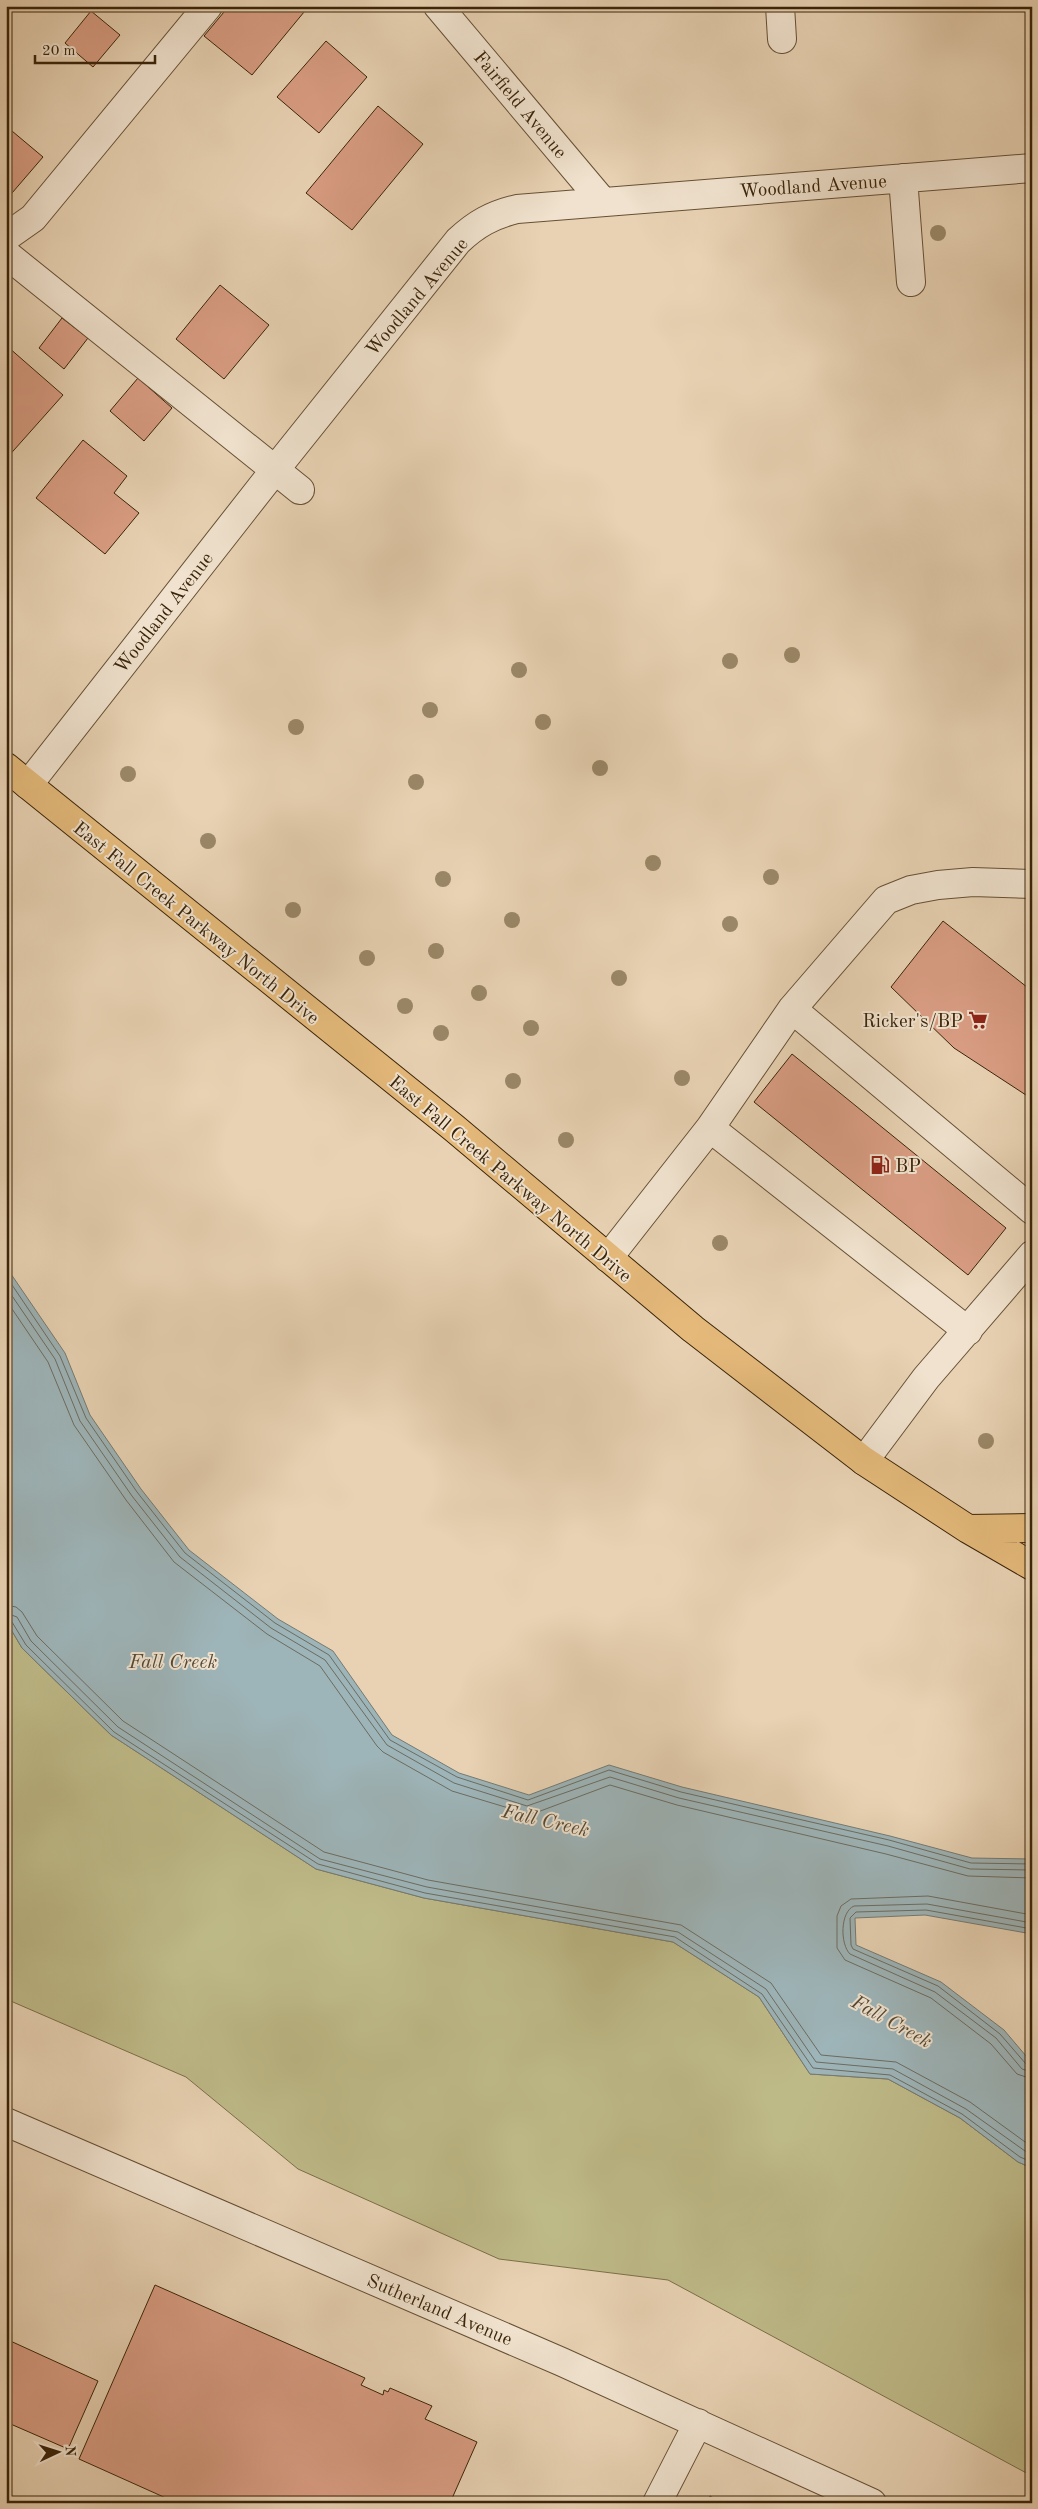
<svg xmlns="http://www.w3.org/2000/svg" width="1038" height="2509" viewBox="0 0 1038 2509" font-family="'Old Standard TT',serif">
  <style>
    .green { fill: #beba88; stroke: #7c6f48 }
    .water { fill: #9db4b8; stroke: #757a72 }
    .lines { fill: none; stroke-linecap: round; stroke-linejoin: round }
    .shore { stroke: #6c6c60; stroke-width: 1 }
    .building { fill: #d99d83; stroke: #3a2409 }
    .minor-casing { stroke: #665034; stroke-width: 30 }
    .major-casing { stroke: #3a2409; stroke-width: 30 }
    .minor { stroke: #f0e2ce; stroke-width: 28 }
    .major { stroke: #e4b97a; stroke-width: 28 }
    .tree { fill: #9a8767 }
    .labels { text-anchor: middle; stroke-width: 4; stroke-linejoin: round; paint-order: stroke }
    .street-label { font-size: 19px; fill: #3a2409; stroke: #f0e2ce }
    .poi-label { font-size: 19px; fill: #3a2409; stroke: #f0e2ce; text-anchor: end }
    .water-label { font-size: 20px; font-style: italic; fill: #534835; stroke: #f0e2ce }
  </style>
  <rect width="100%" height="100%" fill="#e8d2b3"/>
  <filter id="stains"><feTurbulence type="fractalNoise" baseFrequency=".004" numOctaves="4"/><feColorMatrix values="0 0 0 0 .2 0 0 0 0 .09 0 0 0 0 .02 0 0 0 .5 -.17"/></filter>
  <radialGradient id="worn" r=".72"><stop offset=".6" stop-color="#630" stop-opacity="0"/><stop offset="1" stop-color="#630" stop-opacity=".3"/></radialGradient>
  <path class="green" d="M 6,1621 L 22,1648 L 111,1735 L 316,1869 L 424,1898 L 673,1942 L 759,1997 L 810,2074 L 888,2079 L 960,2118 L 1018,2162 L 1032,2168 L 1032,2476 L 668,2280 L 499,2259 L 298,2169 L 186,2077 L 6,1999 Z"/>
  <path class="water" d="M 6,1260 L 11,1274 L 65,1353 L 90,1415 L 141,1489 L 189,1550 L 278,1619 L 333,1651 L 392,1735 L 459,1773 L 529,1795 L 609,1765 L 682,1787 L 890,1836 L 972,1858 L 1032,1859 L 1032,1934 L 925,1915 L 855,1918 L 856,1945 L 941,1982 L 1004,2030 L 1032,2063 L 1032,2168 L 1018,2162 L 960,2118 L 888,2079 L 810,2074 L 759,1997 L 673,1942 L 424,1898 L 316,1869 L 111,1735 L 22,1648 L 6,1621 Z"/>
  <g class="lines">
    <path class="shore" d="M 6,1276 L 60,1356 L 86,1418 L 137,1492 L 185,1553 L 275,1623 L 329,1655 L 390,1740 L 457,1777 L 528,1800 L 609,1770 L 681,1792 L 889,1840 L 971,1863 L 1032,1864
      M 6,1287 L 55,1359 L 80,1421 L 132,1496 L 180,1557 L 271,1628 L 325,1660 L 387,1745 L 454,1783 L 527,1806 L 610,1777 L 679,1798 L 888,1846 L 970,1869 L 1032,1870
      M 6,1300 L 48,1362 L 74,1425 L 126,1500 L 174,1562 L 267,1634 L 320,1666 L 377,1746 L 383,1752 L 452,1791 L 525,1813 L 535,1813 L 610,1785 L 677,1805 L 886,1854 L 968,1876 L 1032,1878
      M 6,1605 L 16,1607 L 22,1612 L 37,1636 L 123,1721 L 324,1852 L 428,1880 L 681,1925 L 771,1983 L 821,2055 L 896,2062 L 970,2102 L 1032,2147
      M 6,1613 L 17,1617 L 31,1641 L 118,1727 L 320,1859 L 427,1887 L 678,1932 L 766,1989 L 816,2062 L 893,2069 L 966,2109 L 1032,2156
      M 6,1619 L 12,1622 L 26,1645 L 114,1732 L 318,1864 L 425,1893 L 675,1937 L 762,1994 L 813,2068 L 890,2075 L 962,2114 L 1020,2157 L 1032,2162
      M 1032,1915 L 928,1896 L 851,1899 L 841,1906 L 837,1916 L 837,1948 L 845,1960 L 931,1998 L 991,2044 L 1017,2074 L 1032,2079
      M 1032,1923 L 927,1904 L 854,1906 C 840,1912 840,1944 850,1954 L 935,1992 L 996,2038 L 1022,2069 L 1032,2072
      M 1032,1929 L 926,1910 L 856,1912 L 850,1918 L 851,1945 L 853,1949 L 938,1986 L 1000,2034 L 1026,2064 L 1032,2065"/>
  </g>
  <path class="building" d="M 229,6 L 309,6 L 252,75 L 204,36 Z
    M 91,11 L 120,35 L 93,67 L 65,43 Z
    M 326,41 L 367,77 L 319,133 L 277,97 Z
    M 378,106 L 423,144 L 352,230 L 306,193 Z
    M 6,126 L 43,157 L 6,200 Z
    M 220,285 L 269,325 L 224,379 L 176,339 Z
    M 62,318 L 88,338 L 64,369 L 39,348 Z
    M 8,347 L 63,395 L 6,459 L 6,349 Z
    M 138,378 L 172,408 L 144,441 L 110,411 Z
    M 83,440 L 127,476 L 114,493 L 139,513 L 105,554 L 36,498 Z
    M 943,921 L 1032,991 L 1032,1093 L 1029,1097 L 954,1048 L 891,987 Z
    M 792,1054 L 1006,1228 L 968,1275 L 754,1102 Z
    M 155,2285 L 365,2378 L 361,2385 L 383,2395 L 384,2390 L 388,2392 L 390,2388 L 432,2406 L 425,2419 L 477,2442 L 450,2503 L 177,2503 L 79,2459 Z
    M 6,2339 L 98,2381 L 68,2449 L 6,2422 Z
    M 710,2496 L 722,2503 L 707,2503 Z"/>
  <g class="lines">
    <g class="minor-casing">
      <path id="minor" d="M 438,6 L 603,202
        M 780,6 L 782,39
        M 903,178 L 911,282
        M 6,237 L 33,218 L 208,6
        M 6,254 L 300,490
        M 28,785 L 274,471 L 458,241 C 476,224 492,215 517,209 L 1032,168
        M 792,1009 L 1032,1210
        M 710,1128 L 968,1331
        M 608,1258 L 710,1128 L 792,1009 L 886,900 L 911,890 L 938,885 L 973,882 L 1032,884
        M 864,1461 L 926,1378 L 1032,1255
        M 6,2122 L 562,2362 L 872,2503
        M 657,2503 L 698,2423"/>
    </g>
    <g class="major-casing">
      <path id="major" d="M 6,767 L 454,1128 L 693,1329 L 864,1461 L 968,1529 L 1032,1566
        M 968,1529 L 1032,1528"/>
    </g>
    <use href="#minor" class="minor"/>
    <use href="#major" class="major"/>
  </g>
  <g class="tree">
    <circle cx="938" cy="233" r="8"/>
    <circle cx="792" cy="655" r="8"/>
    <circle cx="730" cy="661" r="8"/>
    <circle cx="519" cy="670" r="8"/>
    <circle cx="430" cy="710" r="8"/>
    <circle cx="543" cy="722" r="8"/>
    <circle cx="296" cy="727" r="8"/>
    <circle cx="600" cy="768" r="8"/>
    <circle cx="128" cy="774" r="8"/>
    <circle cx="416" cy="782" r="8"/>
    <circle cx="208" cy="841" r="8"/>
    <circle cx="653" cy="863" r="8"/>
    <circle cx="771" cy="877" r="8"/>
    <circle cx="443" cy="879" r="8"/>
    <circle cx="293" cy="910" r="8"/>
    <circle cx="512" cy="920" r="8"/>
    <circle cx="730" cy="924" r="8"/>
    <circle cx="436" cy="951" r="8"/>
    <circle cx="367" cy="958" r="8"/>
    <circle cx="619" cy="978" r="8"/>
    <circle cx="479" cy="993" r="8"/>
    <circle cx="405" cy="1006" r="8"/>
    <circle cx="531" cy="1028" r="8"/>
    <circle cx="441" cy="1033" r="8"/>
    <circle cx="682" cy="1078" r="8"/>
    <circle cx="513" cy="1081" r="8"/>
    <circle cx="566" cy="1140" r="8"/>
    <circle cx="720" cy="1243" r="8"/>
    <circle cx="986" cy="1441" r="8"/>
  </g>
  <defs>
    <g id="supermarket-bare" transform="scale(1.5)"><path d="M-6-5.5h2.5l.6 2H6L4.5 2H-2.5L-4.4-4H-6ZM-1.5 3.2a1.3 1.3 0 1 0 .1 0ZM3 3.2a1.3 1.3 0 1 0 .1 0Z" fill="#8f2418" stroke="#f0e2ce" stroke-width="2.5" paint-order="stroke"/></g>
    <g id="fuel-bare" transform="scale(1.5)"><path d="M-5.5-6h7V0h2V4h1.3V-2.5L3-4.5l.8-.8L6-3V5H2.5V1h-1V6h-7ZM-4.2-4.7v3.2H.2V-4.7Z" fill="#8f2418" stroke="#f0e2ce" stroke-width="2.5" paint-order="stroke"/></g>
  </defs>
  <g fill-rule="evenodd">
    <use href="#supermarket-bare" x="978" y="1020"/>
    <use href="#fuel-bare" x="880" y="1165"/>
  </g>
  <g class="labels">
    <g class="street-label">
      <text transform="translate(521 104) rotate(50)" y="7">Fairfield Avenue</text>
      <text transform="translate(813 185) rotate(-4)" y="7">Woodland Avenue</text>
      <text transform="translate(416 296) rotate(-50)" y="7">Woodland Avenue</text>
      <text transform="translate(163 612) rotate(-52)" y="7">Woodland Avenue</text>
      <text transform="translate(197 922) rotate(39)" y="7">East Fall Creek Parkway North Drive</text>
      <text transform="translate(511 1178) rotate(40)" y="7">East Fall Creek Parkway North Drive</text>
      <text transform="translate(440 2309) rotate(23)" y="7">Sutherland Avenue</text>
    </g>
    <g class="poi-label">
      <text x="963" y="1027">Ricker's/BP</text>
      <text x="895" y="1172" text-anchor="start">BP</text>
    </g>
    <g class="water-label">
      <text x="173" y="1668">Fall Creek</text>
      <text transform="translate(546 1820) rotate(13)" y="7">Fall Creek</text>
      <text transform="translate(892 2021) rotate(29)" y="7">Fall Creek</text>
    </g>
  </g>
  <rect width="1038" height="2509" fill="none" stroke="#e8d2b3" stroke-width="25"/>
  <rect x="8" y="8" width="1023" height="2494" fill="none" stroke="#3a2409" stroke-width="2.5"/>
  <rect x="12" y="12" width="1013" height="2484" fill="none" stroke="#3a2409"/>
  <g transform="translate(58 2452) rotate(86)" stroke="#f0e2ce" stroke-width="4" paint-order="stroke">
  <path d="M0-4L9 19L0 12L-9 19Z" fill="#3a2409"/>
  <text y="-8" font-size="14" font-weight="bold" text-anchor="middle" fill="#3a2409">N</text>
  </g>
  <path d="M35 55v8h120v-8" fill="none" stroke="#3a2409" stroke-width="2.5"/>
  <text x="42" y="55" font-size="15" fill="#3a2409" stroke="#f0e2ce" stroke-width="4" paint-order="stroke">20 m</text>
  <rect width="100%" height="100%" filter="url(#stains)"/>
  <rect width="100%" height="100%" fill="url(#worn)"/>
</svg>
